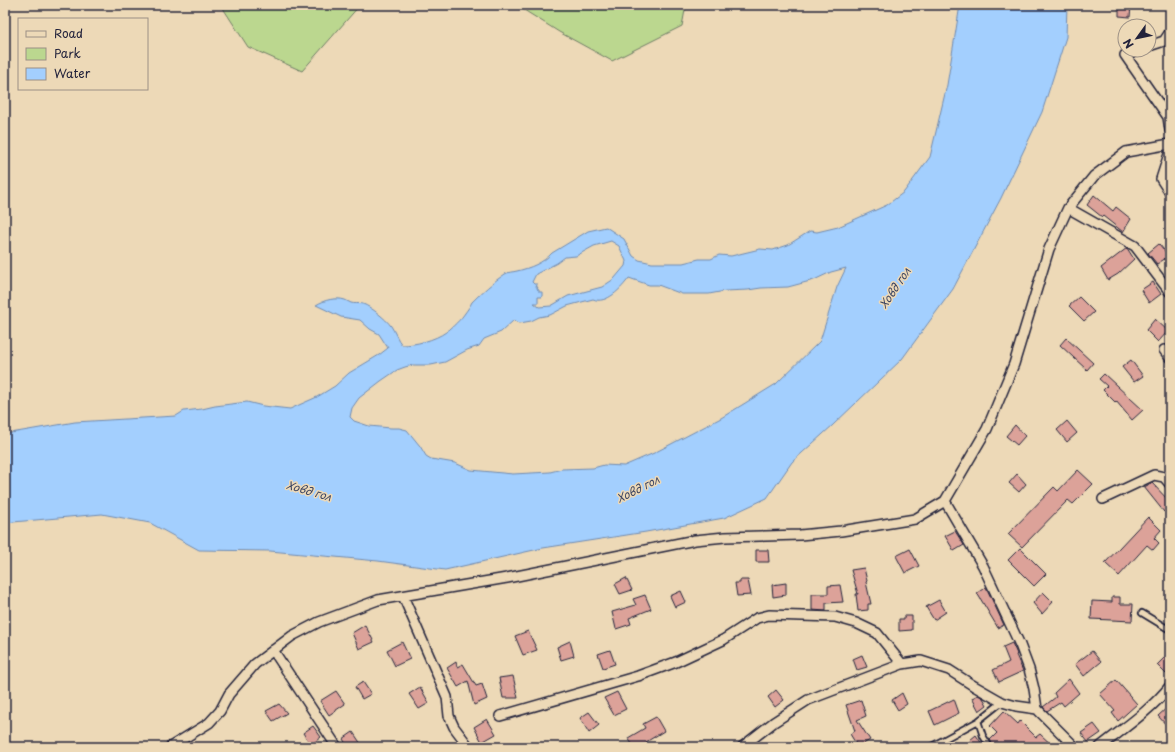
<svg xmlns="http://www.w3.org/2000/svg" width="1175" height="752" viewBox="0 0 1175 752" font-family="'Playpen Sans',sans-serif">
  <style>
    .green { fill: #bbd78f; stroke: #6e7c65 }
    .water { fill: #a3cffe; stroke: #6f8ab0; fill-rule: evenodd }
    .building { fill: #dca299; stroke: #22223b }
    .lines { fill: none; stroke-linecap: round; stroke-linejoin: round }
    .service-casing { stroke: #22223b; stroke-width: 8 }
    .minor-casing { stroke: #22223b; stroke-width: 12 }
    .service { stroke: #edd9b7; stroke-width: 4.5 }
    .minor { stroke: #edd9b7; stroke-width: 9 }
    .labels { text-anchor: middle; stroke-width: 3; stroke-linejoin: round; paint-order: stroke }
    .water-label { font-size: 11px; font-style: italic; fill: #3c4562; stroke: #edd9b7 }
  </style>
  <rect width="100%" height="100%" fill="#edd9b7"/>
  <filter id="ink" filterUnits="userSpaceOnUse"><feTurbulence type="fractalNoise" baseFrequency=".025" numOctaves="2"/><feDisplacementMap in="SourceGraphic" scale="8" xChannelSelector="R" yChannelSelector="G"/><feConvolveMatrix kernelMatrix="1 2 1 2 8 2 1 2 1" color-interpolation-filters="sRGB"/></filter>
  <g filter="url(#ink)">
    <path class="green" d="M 221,5 L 360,5 L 302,71 L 248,47 Z
      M 520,5 L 686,5 L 682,26 L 612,61 L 559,32 L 524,10 Z"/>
    <path class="water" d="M 960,5 L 1067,5 L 1066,37 L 1042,112 L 1001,198 L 953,289 L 902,359 L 833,425 L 792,462 L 767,498 L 724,518 L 646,532 L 543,548 L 445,570 L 378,561 L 270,551 L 199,550 L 150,523 L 102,514 L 13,522 L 5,524 L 5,434 L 75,422 L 176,416 L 184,411 L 202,409 L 215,406 L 247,402 L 263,406 L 290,409 L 317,397 L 335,386 L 349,373 L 379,355 L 388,348 L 379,334 L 370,329 L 360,320 L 341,317 L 316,305 C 324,300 336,297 345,300 C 347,301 349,302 351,303 C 354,304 359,303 363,304 C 371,307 386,319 391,326 C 395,332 397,339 402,345 C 415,345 435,340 446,332 C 452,328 462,318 465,313 C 468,309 470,306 472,302 C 482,292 493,282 505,274 C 508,272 513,272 517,271 C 530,268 543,263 552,253 L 588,231 L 606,227 L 624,239 L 633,256 L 639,260 L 652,263 L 683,263 L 699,259 L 711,259 L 719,255 L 731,256 L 760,249 L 773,250 L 788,245 L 810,231 L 817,232 L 838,227 L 887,205 L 904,192 L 930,157 L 947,85 ZM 611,241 L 619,246 L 626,261 L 625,266 L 614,279 L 602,287 L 568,296 L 551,306 L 539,307 L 534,303 L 538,303 L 538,297 L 542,297 L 542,292 L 539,292 L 539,290 L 537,289 L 538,287 L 536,287 L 537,285 L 537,284 L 534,284 L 532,282 L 536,274 L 557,263 L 565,257 L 576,256 L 594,246 ZM 846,268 L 837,287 L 820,341 L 776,384 L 721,418 L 654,453 L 624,466 L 604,465 L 593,468 L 562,469 L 550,472 L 513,474 L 471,470 L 455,463 L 431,459 L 426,456 L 420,446 L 407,430 L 399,428 L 391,428 L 369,426 L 354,421 L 350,417 L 352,408 L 359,398 L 381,381 L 397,370 L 405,367 L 413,365 L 431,365 L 445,362 L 467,350 L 479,346 L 484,339 L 501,332 L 514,320 L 516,322 L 520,323 L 531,321 L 539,317 L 550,315 L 567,306 L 593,299 C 606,305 622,288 629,278 L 649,285 L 658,285 L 682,294 L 709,294 L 725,291 L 748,290 L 761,288 L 788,287 L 814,280 L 831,272 Z"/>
    <path class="building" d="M 1119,5 L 1131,5 L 1130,17 L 1119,16 Z
      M 1094,195 L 1113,211 L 1116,207 L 1131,219 L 1123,232 L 1103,216 L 1102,217 L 1087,205 Z
      M 1159,244 L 1169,256 L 1157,264 L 1148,253 Z
      M 1127,248 L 1134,259 L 1118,274 L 1108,280 L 1101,268 Z
      M 1153,282 L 1161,294 L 1149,303 L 1141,290 Z
      M 1079,297 L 1094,312 L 1084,321 L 1069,306 Z
      M 1155,319 L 1168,331 L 1158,342 L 1146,330 Z
      M 1066,338 L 1093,363 L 1087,370 L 1060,345 Z
      M 1131,360 L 1143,376 L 1134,382 L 1122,367 Z
      M 1104,374 L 1143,410 L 1132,420 L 1116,401 L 1115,402 L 1103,390 L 1107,386 L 1099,379 Z
      M 1067,421 L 1077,433 L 1067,442 L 1057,430 Z
      M 1015,425 L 1025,436 L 1017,445 L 1006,436 Z
      M 1078,470 L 1093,484 L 1073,504 L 1068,500 L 1022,547 L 1008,534 L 1054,487 L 1058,491 Z
      M 1017,474 L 1026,484 L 1019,492 L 1009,483 Z
      M 1152,483 L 1170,502 L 1170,507 L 1164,512 L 1144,487 Z
      M 1148,517 L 1161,530 L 1154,538 L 1159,543 L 1153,550 L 1147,545 L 1119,576 L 1105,563 Z
      M 955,531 L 964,545 L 954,551 L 945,536 Z
      M 1020,548 L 1046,574 L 1034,586 L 1008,560 Z
      M 910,549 L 919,566 L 905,573 L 896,556 Z
      M 756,550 L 768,550 L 769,562 L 756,562 Z
      M 864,568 L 867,581 L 866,582 L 871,604 L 868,604 L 868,610 L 858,611 L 856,594 L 858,594 L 851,570 Z
      M 626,578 L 632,590 L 620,594 L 615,584 Z
      M 740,580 L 748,580 L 751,595 L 737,596 L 735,583 L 740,583 Z
      M 786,583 L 786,595 L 773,597 L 772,585 Z
      M 840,585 L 843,602 L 826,603 L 826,611 L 812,610 L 812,594 L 828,594 L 828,586 Z
      M 986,587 L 1004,625 L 998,628 L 977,593 Z
      M 681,591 L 686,602 L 675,607 L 670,596 Z
      M 1043,592 L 1053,602 L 1042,614 L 1033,603 Z
      M 645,595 L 651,609 L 629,618 L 631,624 L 616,629 L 612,612 L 636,605 L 633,599 Z
      M 1112,597 L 1120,597 L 1120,604 L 1133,604 L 1132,621 L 1091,619 L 1092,601 L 1112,602 Z
      M 939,600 L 946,612 L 934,620 L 926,607 Z
      M 904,616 L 912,616 L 912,630 L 899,631 L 899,619 L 904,619 Z
      M 365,625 L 374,642 L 359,649 L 352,633 Z
      M 528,631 L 537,650 L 523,655 L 515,636 Z
      M 570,641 L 574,656 L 561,660 L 557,647 Z
      M 402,642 L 410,659 L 395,666 L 387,650 Z
      M 1012,643 L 1017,654 L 1016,655 L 1023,671 L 999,682 L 993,670 L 1009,662 L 1003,647 Z
      M 610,650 L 615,664 L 603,668 L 598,654 Z
      M 1092,651 L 1101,662 L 1084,676 L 1075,664 Z
      M 1170,652 L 1170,670 L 1166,674 L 1157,665 Z
      M 862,655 L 867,667 L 857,670 L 853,659 Z
      M 456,662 L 457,667 L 463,664 L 476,686 L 482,684 L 487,699 L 474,705 L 468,681 L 458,687 L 447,668 Z
      M 513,676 L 518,698 L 503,698 L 499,678 Z
      M 1069,679 L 1079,693 L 1064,706 L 1061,702 L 1047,711 L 1043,707 L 1056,697 L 1054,693 Z
      M 1116,680 L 1137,704 L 1118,721 L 1112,713 L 1115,711 L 1100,694 Z
      M 363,682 L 371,694 L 362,699 L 355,687 Z
      M 420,687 L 429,703 L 419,709 L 409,694 Z
      M 776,690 L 784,700 L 775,707 L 768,697 Z
      M 336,691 L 345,704 L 329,715 L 320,701 Z
      M 617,692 L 626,709 L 614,715 L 604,698 Z
      M 902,693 L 907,704 L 898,710 L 892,700 Z
      M 978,695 L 983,698 L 987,705 L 979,711 L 972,698 Z
      M 954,699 L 959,713 L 935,725 L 929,711 Z
      M 861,700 L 866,716 L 857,720 L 870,740 L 858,747 L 850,734 L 855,731 L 846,705 Z
      M 279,704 L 287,713 L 273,721 L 266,711 Z
      M 1170,705 L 1170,729 L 1158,716 Z
      M 1004,711 L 1018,724 L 1020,721 L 1036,737 L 1040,734 L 1054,747 L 994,747 L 990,740 L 997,733 L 990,726 Z
      M 589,712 L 599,725 L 589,733 L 580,718 Z
      M 656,717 L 664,731 L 646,742 L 649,747 L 634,747 L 628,738 L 645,728 L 643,724 Z
      M 487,719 L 496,734 L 482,742 L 474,727 Z
      M 1094,724 L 1101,733 L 1088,742 L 1081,733 Z
      M 313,726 L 321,737 L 311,745 L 303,733 Z
      M 353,732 L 363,747 L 348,747 L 343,739 Z
      M 976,735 L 984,747 L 985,746 L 986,747 L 975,747 L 970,740 Z"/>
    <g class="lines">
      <g class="service-casing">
        <path id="service" d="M 1142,613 L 1170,630
          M 978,721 L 983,736 L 990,747
          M 930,747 L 978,721 L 1002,702"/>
      </g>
      <g class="minor-casing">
        <path id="minor" d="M 1149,46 L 1164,41 L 1170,32
          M 1139,50 L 1125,55 L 1168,117 L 1170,130
          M 1170,151 L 1161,179 L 1170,193
          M 1068,208 L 1135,246 L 1170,292
          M 1164,350 L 1170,358
          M 1103,499 L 1154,475 L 1164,477 L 1170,484
          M 403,596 L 447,697 L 449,716 L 454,727 L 469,747
          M 273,650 L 337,747
          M 1037,709 L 1034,689 L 1029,669 L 1020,645 L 983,566 L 945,501 L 987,429 L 1014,364 L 1049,249 L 1068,208 L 1094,176 L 1126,152 L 1170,144
          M 500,716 L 638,676 L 676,662 L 723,640 L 757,618 L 769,615 L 835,617 L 856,623 L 877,633 L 902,664
          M 170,747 L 209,723 L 220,711 L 229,694 L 255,664 L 292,636 L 319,622 L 378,600 L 507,578 L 695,540 L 725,537 L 800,535 L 841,531 L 915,519 L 945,501
          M 742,747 L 774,722 L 808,700 L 902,664 L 921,661 L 949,670 L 974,686 L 1002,702 L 1016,706 L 1037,709 L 1075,747
          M 1100,747 C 1124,728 1151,710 1170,686"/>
      </g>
      <use href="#service" class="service"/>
      <use href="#minor" class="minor"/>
    </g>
  </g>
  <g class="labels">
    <g class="water-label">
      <text transform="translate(895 288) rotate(-56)" y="4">Ховд гол</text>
      <text transform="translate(638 489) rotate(-27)" y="4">Ховд гол</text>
      <text transform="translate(309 491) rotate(16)" y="4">Ховд гол</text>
    </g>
  </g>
  <rect width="1175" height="752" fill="none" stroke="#edd9b7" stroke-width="20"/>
  <rect x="10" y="10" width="1155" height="732" fill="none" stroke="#22223b" stroke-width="1.5" filter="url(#ink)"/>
  <rect x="18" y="18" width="130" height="72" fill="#edd9b7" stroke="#9c9085"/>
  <rect x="26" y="31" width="20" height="6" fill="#edd9b7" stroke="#9c9085"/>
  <text x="54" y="38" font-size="12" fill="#22223b">Road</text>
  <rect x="26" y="48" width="20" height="12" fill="#bbd78f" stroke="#9c9085"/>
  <text x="54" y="58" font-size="12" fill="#22223b">Park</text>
  <rect x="26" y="68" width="20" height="12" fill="#a3cffe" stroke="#9c9085"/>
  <text x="54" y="78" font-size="12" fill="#22223b">Water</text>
  <g transform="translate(1137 38) rotate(237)"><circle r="19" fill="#edd9b7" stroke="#9c9085"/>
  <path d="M0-3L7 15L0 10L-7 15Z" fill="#22223b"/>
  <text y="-6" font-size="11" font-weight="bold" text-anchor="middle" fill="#22223b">N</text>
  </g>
</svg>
